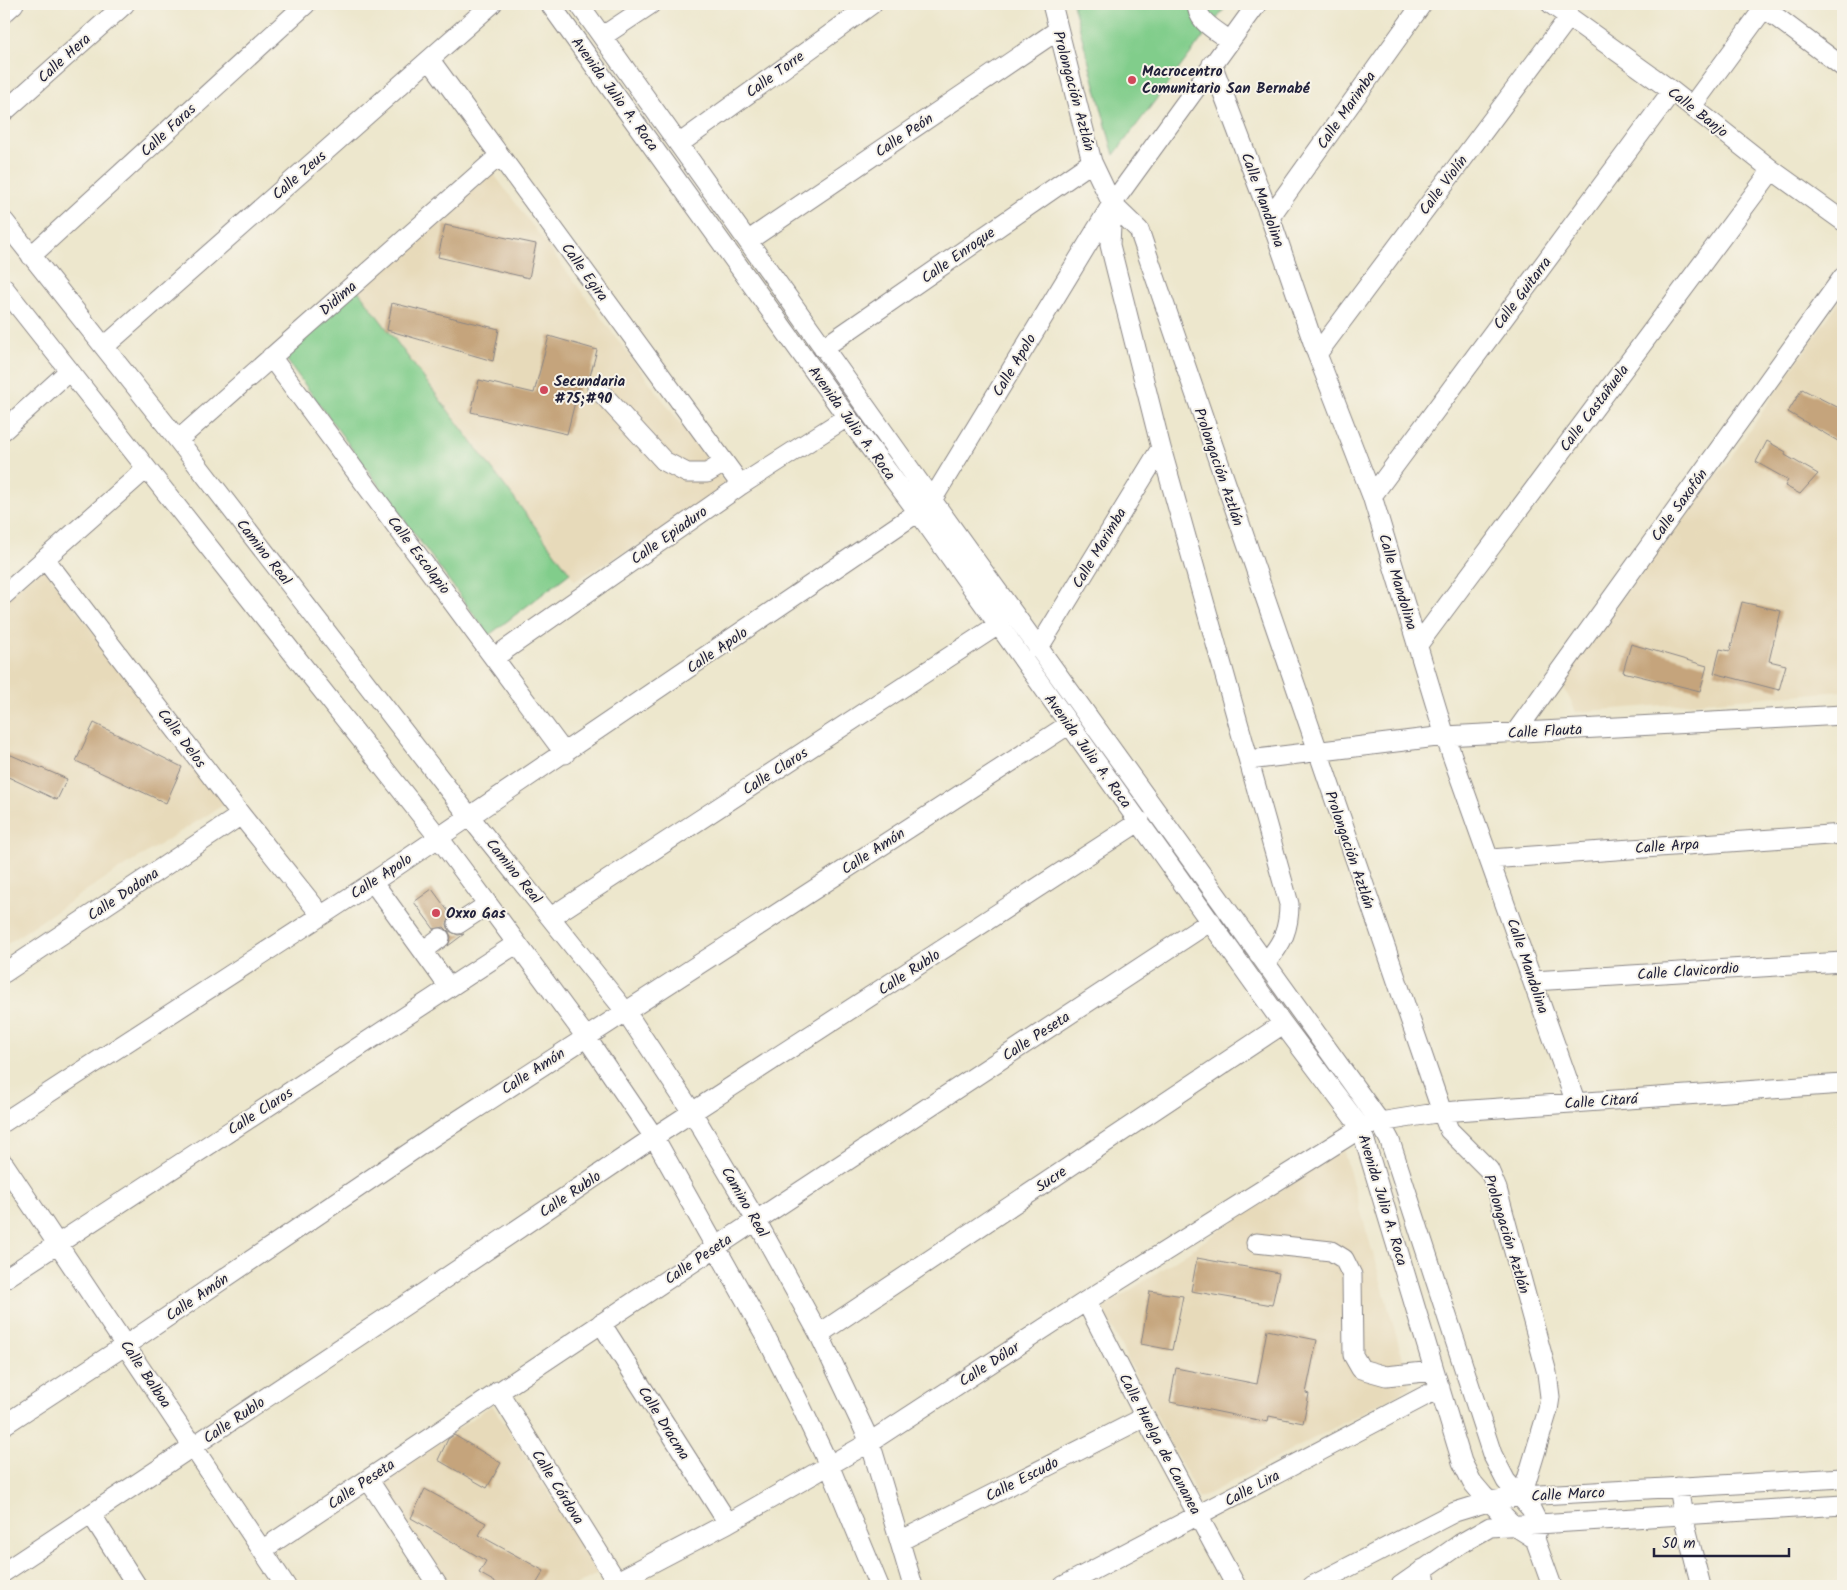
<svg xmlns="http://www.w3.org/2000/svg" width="1847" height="1590" viewBox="0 0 1847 1590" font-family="Kalam,sans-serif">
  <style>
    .built { fill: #e7daba }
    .green { fill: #81cd8b; stroke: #527863 }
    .building { fill: #c5a47b }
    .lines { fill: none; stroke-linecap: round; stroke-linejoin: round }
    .minor-casing { stroke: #888484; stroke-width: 21 }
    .minor { stroke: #fff; stroke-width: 19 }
    .poi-dot { fill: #d1495b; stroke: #f7f3e8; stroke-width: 2 }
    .labels { text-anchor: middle; stroke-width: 4; stroke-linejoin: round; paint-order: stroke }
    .street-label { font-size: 15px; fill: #22223b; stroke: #f7f3e8 }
    .poi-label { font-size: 15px; font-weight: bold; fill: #22223b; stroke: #f7f3e8; text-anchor: start }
  </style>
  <rect width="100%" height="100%" fill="#f7f3e8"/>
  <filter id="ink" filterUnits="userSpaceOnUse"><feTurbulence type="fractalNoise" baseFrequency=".02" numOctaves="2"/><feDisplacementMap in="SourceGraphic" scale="10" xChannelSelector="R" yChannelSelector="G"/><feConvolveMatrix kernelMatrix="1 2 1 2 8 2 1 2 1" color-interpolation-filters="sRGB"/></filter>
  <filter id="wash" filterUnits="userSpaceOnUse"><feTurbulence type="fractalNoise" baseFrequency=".0096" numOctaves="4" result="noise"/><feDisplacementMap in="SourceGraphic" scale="20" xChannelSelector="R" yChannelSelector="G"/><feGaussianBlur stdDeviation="1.12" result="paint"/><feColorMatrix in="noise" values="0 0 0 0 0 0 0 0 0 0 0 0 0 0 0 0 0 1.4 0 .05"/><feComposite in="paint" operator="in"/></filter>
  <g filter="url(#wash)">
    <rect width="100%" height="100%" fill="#ede7cd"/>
    <path class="built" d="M 493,173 L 731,491 L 575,581 L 357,289 Z
      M 1843,296 L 1843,691 L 1576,712 L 1560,679 L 1728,461 Z
      M 42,566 L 225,804 L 93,886 L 4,946 L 4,602 Z
      M 1343,1149 L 1411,1387 L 1199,1499 L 1102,1309 Z
      M 492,1405 L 600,1572 L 575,1586 L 446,1586 L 380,1483 Z"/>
    <path class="green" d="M 1073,4 L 1228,4 L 1114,155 Z
      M 357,289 L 570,573 L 489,635 L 283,355 Z"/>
    <g id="blocks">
      <path class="building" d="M 445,225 L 536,244 L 529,278 L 438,257 Z
        M 392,303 L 499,329 L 493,361 L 387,330 Z
        M 549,336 L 597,350 L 589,380 L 581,378 L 567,434 L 471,412 L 479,380 L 534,393 Z
        M 1802,389 L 1843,410 L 1843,444 L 1788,412 Z
        M 1767,441 L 1786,452 L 1785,455 L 1818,474 L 1800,494 L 1785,486 L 1788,480 L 1756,462 Z
        M 1742,602 L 1781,611 L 1769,661 L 1786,665 L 1779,690 L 1714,673 L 1720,649 L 1730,651 Z
        M 1631,644 L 1707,666 L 1700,691 L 1623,672 Z
        M 94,723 L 182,767 L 166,803 L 76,761 Z
        M 4,752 L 67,779 L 57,800 L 4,775 Z
        M 432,889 L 451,915 L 447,924 L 449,931 L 458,935 L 464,934 L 448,946 L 451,937 L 449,932 L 444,927 L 434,929 L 414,902 Z
        M 1197,1258 L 1279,1273 L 1272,1305 L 1191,1291 Z
        M 1150,1291 L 1183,1296 L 1172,1350 L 1141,1344 Z
        M 1267,1330 L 1317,1340 L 1306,1393 L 1309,1394 L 1303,1423 L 1269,1416 L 1268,1422 L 1170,1402 L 1176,1368 L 1257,1384 Z
        M 454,1435 L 501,1463 L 487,1488 L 438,1460 L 448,1439 Z
        M 425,1489 L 486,1523 L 479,1535 L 544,1571 L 535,1586 L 502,1586 L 479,1573 L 486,1561 L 411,1518 Z"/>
    </g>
  </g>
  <g filter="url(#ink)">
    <use href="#blocks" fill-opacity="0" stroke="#888484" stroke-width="1"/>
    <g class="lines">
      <g class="minor-casing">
        <path id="minor" d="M 550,4 L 847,417 L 918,512 L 1283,1024 L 1361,1128 L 1462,1462 L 1472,1482 L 1483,1495 L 1513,1525 L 1535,1539 L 1552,1586
          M 579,4 L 932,500 L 1380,1122 L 1390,1141 L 1492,1454 L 1506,1481 L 1531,1509 L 1538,1523 L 1535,1539
          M 1052,4 L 1092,162 L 1112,204 L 1139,230 L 1442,1112 L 1449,1130 L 1489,1170 L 1497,1189 L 1547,1373 L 1550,1397 L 1548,1410 L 1522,1496
          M 1197,4 C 1197,22 1216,30 1230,41
          M 1551,4 L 1672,91 L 1772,170 L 1843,221
          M 1764,8 L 1843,67
          M 4,13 L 14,4
          M 603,36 L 651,4
          M 430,60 L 741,485
          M 1212,64 L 1270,217 L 1317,354 L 1372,496 L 1445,736 L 1576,1103
          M 1692,106 L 1767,4
          M 4,112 L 125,4
          M 679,144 L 872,4
          M 1112,206 L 1110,245 L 1161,448 L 1289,904 C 1289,929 1283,943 1266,962
          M 1270,217 L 1422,4
          M 4,221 L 178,440 L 469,816 L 626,1012 L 692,1112 L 756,1220 L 819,1334 L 870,1442 L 913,1586
          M 749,240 L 1058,30
          M 31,256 L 306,4
          M 4,288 L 439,838 L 586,1037 L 654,1137 L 764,1333 L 798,1400 L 829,1465 L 879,1586
          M 104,347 L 492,4
          M 823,348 L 1092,162
          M 1317,354 L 1569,17
          M 271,357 L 565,754
          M 597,388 L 664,461 L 687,473 L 707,473 L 724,463
          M 4,430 L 69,371
          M 178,440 L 499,156
          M 1372,496 L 1672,91
          M 45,559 L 241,815 L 321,915
          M 4,595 L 146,469
          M 1417,646 L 1772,170
          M 1038,649 L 1161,448
          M 495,657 L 741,485 L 847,417
          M 1515,733 L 1843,277
          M 1249,760 L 1445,736 L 1843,715
          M 1490,859 L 1843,834
          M 373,882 L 449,987
          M 551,917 L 998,625
          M 458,924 L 487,905
          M 423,951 L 440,938
          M 4,973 L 241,815
          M 1533,981 L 1843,962
          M 4,1122 L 373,882 L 918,512 L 932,500 L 1112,204 L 1257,4
          M 4,1164 L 286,1586
          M 1256,1243 L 1331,1251 L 1344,1259 L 1352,1275 L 1353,1355 L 1361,1369 L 1386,1376 L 1434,1371
          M 4,1279 L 516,944
          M 1086,1301 L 1145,1417 L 1236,1586
          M 601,1323 L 728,1523
          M 819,1334 L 1283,1024
          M 498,1391 L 617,1582
          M 4,1425 L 126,1345 L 434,1136 L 1068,725
          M 368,1479 L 438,1586
          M 1678,1487 L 1683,1516 L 1701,1586
          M 91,1514 L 137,1586
          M 900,1541 L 1145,1417
          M 262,1550 L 716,1247 L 1211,921
          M 1423,1569 L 1427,1586
          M 4,1572 L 410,1302 L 654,1137 L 1140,821
          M 608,1586 L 728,1523 L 870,1442 L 1086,1301 L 1361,1128 L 1380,1122 L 1442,1112 L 1843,1084
          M 1063,1586 L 1440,1388
          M 1312,1586 L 1455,1512 L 1491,1501 L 1522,1496 L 1843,1478
          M 1400,1586 L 1460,1544 L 1490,1527 L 1843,1505"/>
      </g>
      <use href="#minor" class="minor"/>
    </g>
  </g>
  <g class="poi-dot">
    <circle cx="1132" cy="80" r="5"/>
    <circle cx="544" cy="390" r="5"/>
    <circle cx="436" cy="913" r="5"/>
  </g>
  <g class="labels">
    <g class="street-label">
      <text transform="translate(64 58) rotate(-42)" y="5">Calle Hera</text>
      <text transform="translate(775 74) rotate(-36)" y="5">Calle Torre</text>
      <text transform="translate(1074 91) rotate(75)" y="5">Prolongación Aztlán</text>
      <text transform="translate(615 94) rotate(54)" y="5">Avenida Julio A. Roca</text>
      <text transform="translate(1346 110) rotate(-55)" y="5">Calle Marimba</text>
      <text transform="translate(1698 112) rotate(38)" y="5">Calle Banjo</text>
      <text transform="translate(168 130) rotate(-43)" y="5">Calle Faras</text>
      <text transform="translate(904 135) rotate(-34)" y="5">Calle Peón</text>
      <text transform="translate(299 175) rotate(-41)" y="5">Calle Zeus</text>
      <text transform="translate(1443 185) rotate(-53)" y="5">Calle Violín</text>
      <text transform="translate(1263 200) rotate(70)" y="5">Calle Mandolina</text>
      <text transform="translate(958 255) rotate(-35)" y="5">Calle Enroque</text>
      <text transform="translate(585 272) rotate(54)" y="5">Calle Egira</text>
      <text transform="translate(1522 293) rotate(-53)" y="5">Calle Guitarra</text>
      <text transform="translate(338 298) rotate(-41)" y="5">Didima</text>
      <text transform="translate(1014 365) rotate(-59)" y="5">Calle Apolo</text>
      <text transform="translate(1594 408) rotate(-53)" y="5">Calle Castañuela</text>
      <text transform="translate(852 423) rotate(54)" y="5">Avenida Julio A. Roca</text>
      <text transform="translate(1219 467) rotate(71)" y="5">Prolongación Aztlán</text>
      <text transform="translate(1679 505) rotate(-54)" y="5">Calle Saxofón</text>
      <text transform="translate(669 535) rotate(-35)" y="5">Calle Epiaduro</text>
      <text transform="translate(1099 548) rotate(-59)" y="5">Calle Marimba</text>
      <text transform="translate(264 552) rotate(52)" y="5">Camino Real</text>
      <text transform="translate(419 555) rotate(53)" y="5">Calle Escolapio</text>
      <text transform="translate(1398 582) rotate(73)" y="5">Calle Mandolina</text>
      <text transform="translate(717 650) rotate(-34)" y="5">Calle Apolo</text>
      <text transform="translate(1545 731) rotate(-3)" y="5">Calle Flauta</text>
      <text transform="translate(182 738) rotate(53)" y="5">Calle Delos</text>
      <text transform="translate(1088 751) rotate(54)" y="5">Avenida Julio A. Roca</text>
      <text transform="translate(775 771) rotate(-33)" y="5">Calle Claros</text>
      <text transform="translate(1667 846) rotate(-4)" y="5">Calle Arpa</text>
      <text transform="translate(1350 850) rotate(71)" y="5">Prolongación Aztlán</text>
      <text transform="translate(873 851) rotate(-33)" y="5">Calle Amón</text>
      <text transform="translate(514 871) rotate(51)" y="5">Camino Real</text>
      <text transform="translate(381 876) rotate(-33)" y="5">Calle Apolo</text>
      <text transform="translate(123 894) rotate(-34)" y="5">Calle Dodona</text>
      <text transform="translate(1528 966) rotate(71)" y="5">Calle Mandolina</text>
      <text transform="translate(1688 971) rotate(-4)" y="5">Calle Clavicordio</text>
      <text transform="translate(909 972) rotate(-33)" y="5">Calle Rublo</text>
      <text transform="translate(1036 1036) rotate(-33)" y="5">Calle Peseta</text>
      <text transform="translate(533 1071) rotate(-33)" y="5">Calle Amón</text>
      <text transform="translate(1601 1101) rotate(-4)" y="5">Calle Citará</text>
      <text transform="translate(260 1111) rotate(-33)" y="5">Calle Claros</text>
      <text transform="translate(1051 1179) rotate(-34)" y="5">Sucre</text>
      <text transform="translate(570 1194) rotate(-34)" y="5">Calle Rublo</text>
      <text transform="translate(1383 1200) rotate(73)" y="5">Avenida Julio A. Roca</text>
      <text transform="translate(745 1202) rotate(60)" y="5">Camino Real</text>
      <text transform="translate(1507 1234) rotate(73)" y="5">Prolongación Aztlán</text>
      <text transform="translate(698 1259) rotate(-34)" y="5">Calle Peseta</text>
      <text transform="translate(197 1297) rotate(-34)" y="5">Calle Amón</text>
      <text transform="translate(989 1364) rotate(-33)" y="5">Calle Dólar</text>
      <text transform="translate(146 1374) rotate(56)" y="5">Calle Balboa</text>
      <text transform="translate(234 1420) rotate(-34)" y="5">Calle Rublo</text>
      <text transform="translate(664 1423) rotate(58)" y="5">Calle Dracma</text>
      <text transform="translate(1160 1444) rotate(62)" y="5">Calle Huelga de Cananea</text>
      <text transform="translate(1022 1479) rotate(-27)" y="5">Calle Escudo</text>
      <text transform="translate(361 1484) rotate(-34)" y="5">Calle Peseta</text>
      <text transform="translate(558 1487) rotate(58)" y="5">Calle Córdova</text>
      <text transform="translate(1252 1488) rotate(-28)" y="5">Calle Lira</text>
      <text transform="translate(1568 1494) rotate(-3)" y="5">Calle Marco</text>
    </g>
    <g class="poi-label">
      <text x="1142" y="76">Macrocentro<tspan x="1142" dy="17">Comunitario San Bernabé</tspan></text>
      <text x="554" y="386">Secundaria<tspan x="554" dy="17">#75;#90</tspan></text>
      <text x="446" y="918">Oxxo Gas</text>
    </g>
  </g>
  <rect width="1847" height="1590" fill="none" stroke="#f7f3e8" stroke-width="20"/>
  <path d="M1654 1548v8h135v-8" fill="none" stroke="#22223b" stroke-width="2.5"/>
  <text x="1662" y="1548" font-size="15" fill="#22223b" stroke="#f7f3e8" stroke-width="4" paint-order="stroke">50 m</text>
</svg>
